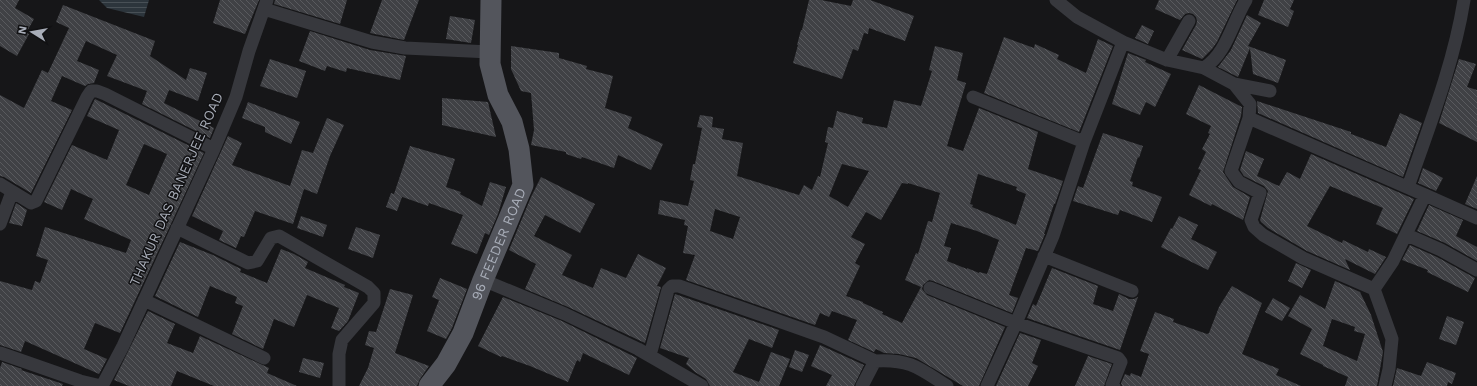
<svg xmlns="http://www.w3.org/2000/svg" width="1477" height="386" viewBox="0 0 1477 386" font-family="'Work Sans',sans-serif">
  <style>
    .water { fill: url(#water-rules) }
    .building { fill: url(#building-back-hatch); fill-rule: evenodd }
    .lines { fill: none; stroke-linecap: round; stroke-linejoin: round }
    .street { stroke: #37383d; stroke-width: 13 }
    .primary { stroke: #53555c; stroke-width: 21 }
    .labels { text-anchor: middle; stroke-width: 3; stroke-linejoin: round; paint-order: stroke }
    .street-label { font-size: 14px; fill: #a8adb8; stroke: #111113 }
  </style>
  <defs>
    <pattern id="water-rules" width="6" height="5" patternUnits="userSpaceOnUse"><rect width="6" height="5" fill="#2c353c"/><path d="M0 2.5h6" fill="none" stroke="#485056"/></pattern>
    <pattern id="building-back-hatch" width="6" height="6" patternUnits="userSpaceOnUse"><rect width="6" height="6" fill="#404145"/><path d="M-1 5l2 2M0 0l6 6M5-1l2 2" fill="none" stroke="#595a5e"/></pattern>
  </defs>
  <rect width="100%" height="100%" fill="#161618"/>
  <path class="water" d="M 99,0 L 149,0 L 144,17 L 107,8 Z"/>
  <path class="building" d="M 0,0 L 19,0 L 15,8 L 34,19 L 26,33 L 29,34 L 17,56 L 0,46 Z
    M 220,0 L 259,0 L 245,34 L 213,23 Z
    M 275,0 L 347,0 L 340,24 L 274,4 Z
    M 382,0 L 419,0 L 404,40 L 370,33 Z
    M 809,0 L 821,0 L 851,6 L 853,0 L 870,0 L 914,16 L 905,41 L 869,28 L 868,34 L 864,33 L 858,51 L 853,49 L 842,79 L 793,63 L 798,45 L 797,45 L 801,30 L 802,30 Z
    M 1159,0 L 1237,0 L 1217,42 L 1212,49 L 1202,59 L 1182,50 L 1196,25 L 1197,21 L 1196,17 L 1193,14 L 1189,13 L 1185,14 L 1180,20 L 1155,9 Z
    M 1264,0 L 1294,0 L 1290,9 L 1294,11 L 1288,27 L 1258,15 Z
    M 63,5 L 155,41 L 150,56 L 186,80 L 190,68 L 207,73 L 198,101 L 169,90 L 164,103 L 214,128 L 210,138 L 142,104 L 147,91 L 107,76 L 117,55 L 86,41 L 77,61 L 99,70 L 94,83 L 88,84 L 85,86 L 62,76 L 51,101 L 72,110 L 31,193 L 4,177 L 0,176 L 0,95 L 24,108 L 42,70 L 48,73 L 69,28 L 56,22 Z
    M 1247,15 L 1261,23 L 1248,46 L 1286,60 L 1278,83 L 1253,74 L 1250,48 L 1238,77 L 1218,67 L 1231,50 Z
    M 450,16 L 475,20 L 471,43 L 446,39 Z
    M 1142,25 L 1154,31 L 1148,44 L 1135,38 Z
    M 310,31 L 370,50 L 406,56 L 400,80 L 347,68 L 346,72 L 327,66 L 325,71 L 299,61 Z
    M 1004,37 L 1034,48 L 1035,44 L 1059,55 L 1057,59 L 1086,73 L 1098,39 L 1113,46 L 1079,132 L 984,93 Z
    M 511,46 L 559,53 L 559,58 L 587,66 L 586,69 L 613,76 L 605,108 L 632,117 L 628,128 L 663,144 L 651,170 L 618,155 L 614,168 L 582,157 L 581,159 L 566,154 L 566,152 L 531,145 L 534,130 L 531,93 L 521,91 L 511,69 Z
    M 935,46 L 963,53 L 957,80 L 966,83 L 947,146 L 963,151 L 979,108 L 1038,132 L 1028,169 L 1063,181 L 1055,204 L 1054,204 L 1044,234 L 1045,234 L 1038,251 L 1026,248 L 1009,295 L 1018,298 L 1012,313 L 933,281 L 929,280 L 923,285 L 922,289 L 927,295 L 1005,327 L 979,386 L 963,386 L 916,358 L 899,354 L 884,353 L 876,349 L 874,352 L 848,340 L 857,320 L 832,311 L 829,317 L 820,313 L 815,325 L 686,280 L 695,255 L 683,253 L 688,226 L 684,225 L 685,220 L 658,214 L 660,200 L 688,206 L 694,181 L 690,180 L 693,164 L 695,164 L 702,128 L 697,127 L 700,115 L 713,117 L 712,127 L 724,129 L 722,139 L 743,143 L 737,176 L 799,195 L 804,185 L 812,190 L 818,176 L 820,177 L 828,143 L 825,142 L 828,127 L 833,128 L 837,111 L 863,118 L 862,123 L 887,128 L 894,100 L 921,106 L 932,71 L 929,70 ZM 842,164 L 869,171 L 848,207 L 829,196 ZM 978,174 L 1017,187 L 1016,190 L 1026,194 L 1016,225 L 972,207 L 973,205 L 970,204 ZM 902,183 L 908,184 L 908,183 L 940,193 L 932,222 L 928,221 L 918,254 L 916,253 L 905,280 L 921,287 L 902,323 L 882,314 L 883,312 L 863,303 L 863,302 L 846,296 L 860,266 L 855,263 L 865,244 L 851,237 L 866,212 L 881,220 ZM 715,209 L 740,217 L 733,239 L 710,231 ZM 951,223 L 977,231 L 999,240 L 987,274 L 979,272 L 979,273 L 967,268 L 967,269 L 947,261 L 951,248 L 944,246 Z
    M 1128,53 L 1146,60 L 1145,62 L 1171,74 L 1155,107 L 1146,102 L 1140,115 L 1112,104 Z
    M 270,59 L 306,71 L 297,98 L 260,86 Z
    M 1459,59 L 1476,64 L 1467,87 L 1477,90 L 1477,142 L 1439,123 Z
    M 1199,85 L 1242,107 L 1241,116 L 1223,172 L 1233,187 L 1250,197 L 1243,220 L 1212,204 L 1211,206 L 1189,195 L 1201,170 L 1198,169 L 1206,152 L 1202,149 L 1210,134 L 1208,133 L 1211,126 L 1186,114 Z
    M 442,98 L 488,102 L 496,137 L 442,125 Z
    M 95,99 L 204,153 L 120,333 L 95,323 L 84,349 L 107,359 L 99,374 L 25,341 L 21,352 L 0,345 L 0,281 L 32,290 L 35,281 L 40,283 L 48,260 L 36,256 L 45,227 L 126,253 L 131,240 L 84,219 L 93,199 L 71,189 L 62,210 L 44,202 L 72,145 L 107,160 L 119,130 L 87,116 ZM 144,144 L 167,154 L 149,195 L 126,185 Z
    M 1257,101 L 1351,132 L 1351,134 L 1386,147 L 1400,113 L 1422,123 L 1403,177 L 1258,113 Z
    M 248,102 L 300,122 L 291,144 L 265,132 L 265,127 L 242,118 Z
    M 327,118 L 344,125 L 330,156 L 317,194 L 304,189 L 293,224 L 255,211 L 244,237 L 241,236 L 236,248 L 219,240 L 223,231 L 192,216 L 228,136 L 242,143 L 232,165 L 290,186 L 302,150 L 313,153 Z
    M 1103,133 L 1143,146 L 1139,158 L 1138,157 L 1130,181 L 1133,182 L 1132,186 L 1162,197 L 1152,222 L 1120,210 L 1118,215 L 1073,201 L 1078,186 L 1083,188 Z
    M 410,146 L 455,159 L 446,187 L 461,192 L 460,194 L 482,206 L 490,182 L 506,187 L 498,214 L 489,235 L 485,233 L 477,254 L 451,244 L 463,215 L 429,203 L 428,206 L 394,194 Z
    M 1246,151 L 1264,159 L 1257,176 L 1279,186 L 1287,172 L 1300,179 L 1311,154 L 1414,199 L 1397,234 L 1376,224 L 1383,208 L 1330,186 L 1307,226 L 1342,243 L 1343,240 L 1368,252 L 1369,249 L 1386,257 L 1375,274 L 1345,259 L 1350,270 L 1307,251 L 1268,228 L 1261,222 L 1260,220 L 1268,191 L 1264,186 L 1244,176 L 1240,170 Z
    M 1423,168 L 1443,178 L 1436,191 L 1418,183 Z
    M 1477,176 L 1477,209 L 1465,204 Z
    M 541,177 L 595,204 L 580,233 L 545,215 L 534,236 L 572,255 L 562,275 L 593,288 L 601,268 L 626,278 L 638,254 L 666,268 L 657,286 L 661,287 L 645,343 L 568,307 L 525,289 L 536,264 L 509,250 L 531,197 Z
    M 391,193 L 402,197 L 397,211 L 386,207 Z
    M 16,203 L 27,210 L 22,226 L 9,223 Z
    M 1429,205 L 1463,220 L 1456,236 L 1477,247 L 1477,261 L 1445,243 L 1417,231 Z
    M 301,216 L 327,225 L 323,237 L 297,228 Z
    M 1179,216 L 1198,225 L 1191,239 L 1217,252 L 1208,270 L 1161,247 L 1171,228 L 1172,229 Z
    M 356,227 L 380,235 L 373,258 L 348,249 Z
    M 180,242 L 213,255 L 241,269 L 240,272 L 267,283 L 281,249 L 294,254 L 308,262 L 305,268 L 345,285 L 344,287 L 359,293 L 348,321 L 339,331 L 331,328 L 339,308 L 307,295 L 294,327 L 274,319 L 263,349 L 232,334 L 243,306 L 235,303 L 237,297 L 210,286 L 198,317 L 155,296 Z
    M 1410,245 L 1437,257 L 1475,278 L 1468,292 L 1427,272 L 1428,270 L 1402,260 Z
    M 1296,263 L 1311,270 L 1302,288 L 1288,281 Z
    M 1052,268 L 1098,286 L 1093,304 L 1113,311 L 1119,294 L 1129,299 L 1134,299 L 1138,297 L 1120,350 L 1027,318 L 1033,304 L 1036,306 Z
    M 440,278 L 467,289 L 452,328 L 446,339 L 427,331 L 439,300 L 432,297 Z
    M 1335,281 L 1360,292 L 1371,315 L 1383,352 L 1377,386 L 1345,386 L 1348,377 L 1323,366 L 1323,365 L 1300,354 L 1312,329 L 1288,316 L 1300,295 L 1325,309 ZM 1332,319 L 1355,327 L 1354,331 L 1365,334 L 1357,361 L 1323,346 Z
    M 1232,286 L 1262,303 L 1242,354 L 1279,369 L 1276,375 L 1301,386 L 1122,386 L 1121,383 L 1125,374 L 1130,376 L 1131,373 L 1141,377 L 1149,354 L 1140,351 L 1155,312 L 1174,319 L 1173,322 L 1207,334 L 1209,333 L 1219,307 Z
    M 390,289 L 413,295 L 395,353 L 429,366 L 420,379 L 417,386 L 359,386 L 368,368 L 374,348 L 365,345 L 369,331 L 376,332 Z
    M 675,294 L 779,330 L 772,348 L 749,339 L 733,372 L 759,382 L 771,352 L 790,359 L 779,386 L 710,386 L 706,379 L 695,372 L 686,364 L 689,358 L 660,348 Z
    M 503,297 L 562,321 L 637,358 L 629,375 L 583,353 L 580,362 L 577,360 L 568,382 L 530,366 L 502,356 L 501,357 L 478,346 Z
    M 1273,298 L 1290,308 L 1282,321 L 1265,312 Z
    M 148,311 L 175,324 L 167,343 L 193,353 L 200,336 L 269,368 L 267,373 L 297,386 L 214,386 L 177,371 L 171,386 L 129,386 L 114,380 Z
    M 1447,316 L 1464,322 L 1456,345 L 1439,339 Z
    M 1020,333 L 1041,340 L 1032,363 L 1038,366 L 1028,386 L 996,386 Z
    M 820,345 L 864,365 L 854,386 L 826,386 L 832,375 L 811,366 Z
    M 795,350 L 809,355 L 802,372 L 789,367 Z
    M 1088,356 L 1112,364 L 1104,386 L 1075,386 Z
    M 303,358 L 324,363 L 320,378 L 299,372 Z
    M 2,362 L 22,369 L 21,370 L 63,384 L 62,386 L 0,386 L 0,368 Z
    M 1427,362 L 1456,373 L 1452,384 L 1448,382 L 1447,386 L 1393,386 L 1397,368 L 1421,376 Z"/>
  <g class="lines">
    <path class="street" d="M 1056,0 L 1077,17 L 1123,42 L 1084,142 L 1053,236 L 1016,323 L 1118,358 L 1121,362 L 1112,385 L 1114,386
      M 264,9 L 372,42 L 405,48 L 490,52
      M 1123,42 L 1167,60 L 1204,68 C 1227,53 1232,23 1246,0
      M 1167,60 L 1189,21
      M 1204,68 L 1234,84 L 1250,104 L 1249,118 L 1231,171 L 1239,182 L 1260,193 L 1251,220 L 1254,227 L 1263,235 L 1303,258 L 1374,289 L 1392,339 L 1389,369 L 1385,386
      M 1234,84 L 1270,91
      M 973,97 L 1084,142
      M 1249,118 L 1425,195 L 1393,261 L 1374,289
      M 0,184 L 31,203 L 36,201 L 87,97 L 91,91 L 97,91 L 105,94 L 214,149
      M 1408,187 C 1429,127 1454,63 1464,0
      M 1425,195 L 1477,218
      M 0,224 L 12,192
      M 177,228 L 248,263 L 257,261 L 271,238 L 279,236 L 368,287 L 374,293 L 374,303 L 342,340 L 339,354 L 339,386
      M 1407,235 L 1441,250 L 1477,270
      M 1044,256 L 1132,291
      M 483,280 L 565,314 L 638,349 L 702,386
      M 930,288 L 1016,323 L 987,386
      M 144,300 L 264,358
      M 0,353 L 80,381 L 101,386
      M 650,355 L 668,290 L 672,286 L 679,286 L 824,337 L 875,361 L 862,386
      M 875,361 C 910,359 919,368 947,386
      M 102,386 L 123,346 L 214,149 L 236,97 L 249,51 L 267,0"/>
    <path class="primary" id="s1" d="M 429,386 L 446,364 L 463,333 L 483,280 L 523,185 L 519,149 L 512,122 L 498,95 L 490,64 L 491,0"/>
  </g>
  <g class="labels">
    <g class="street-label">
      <text transform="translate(176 189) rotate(-66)" y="5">THAKUR DAS BANERJEE ROAD</text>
      <text dy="5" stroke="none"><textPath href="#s1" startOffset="159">96 FEEDER ROAD</textPath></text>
    </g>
  </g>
  <g transform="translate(32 32) rotate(281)" stroke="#111113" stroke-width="3" paint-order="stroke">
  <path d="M0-3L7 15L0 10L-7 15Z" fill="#a8adb8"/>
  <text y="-6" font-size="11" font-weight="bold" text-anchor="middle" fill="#a8adb8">N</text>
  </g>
</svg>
